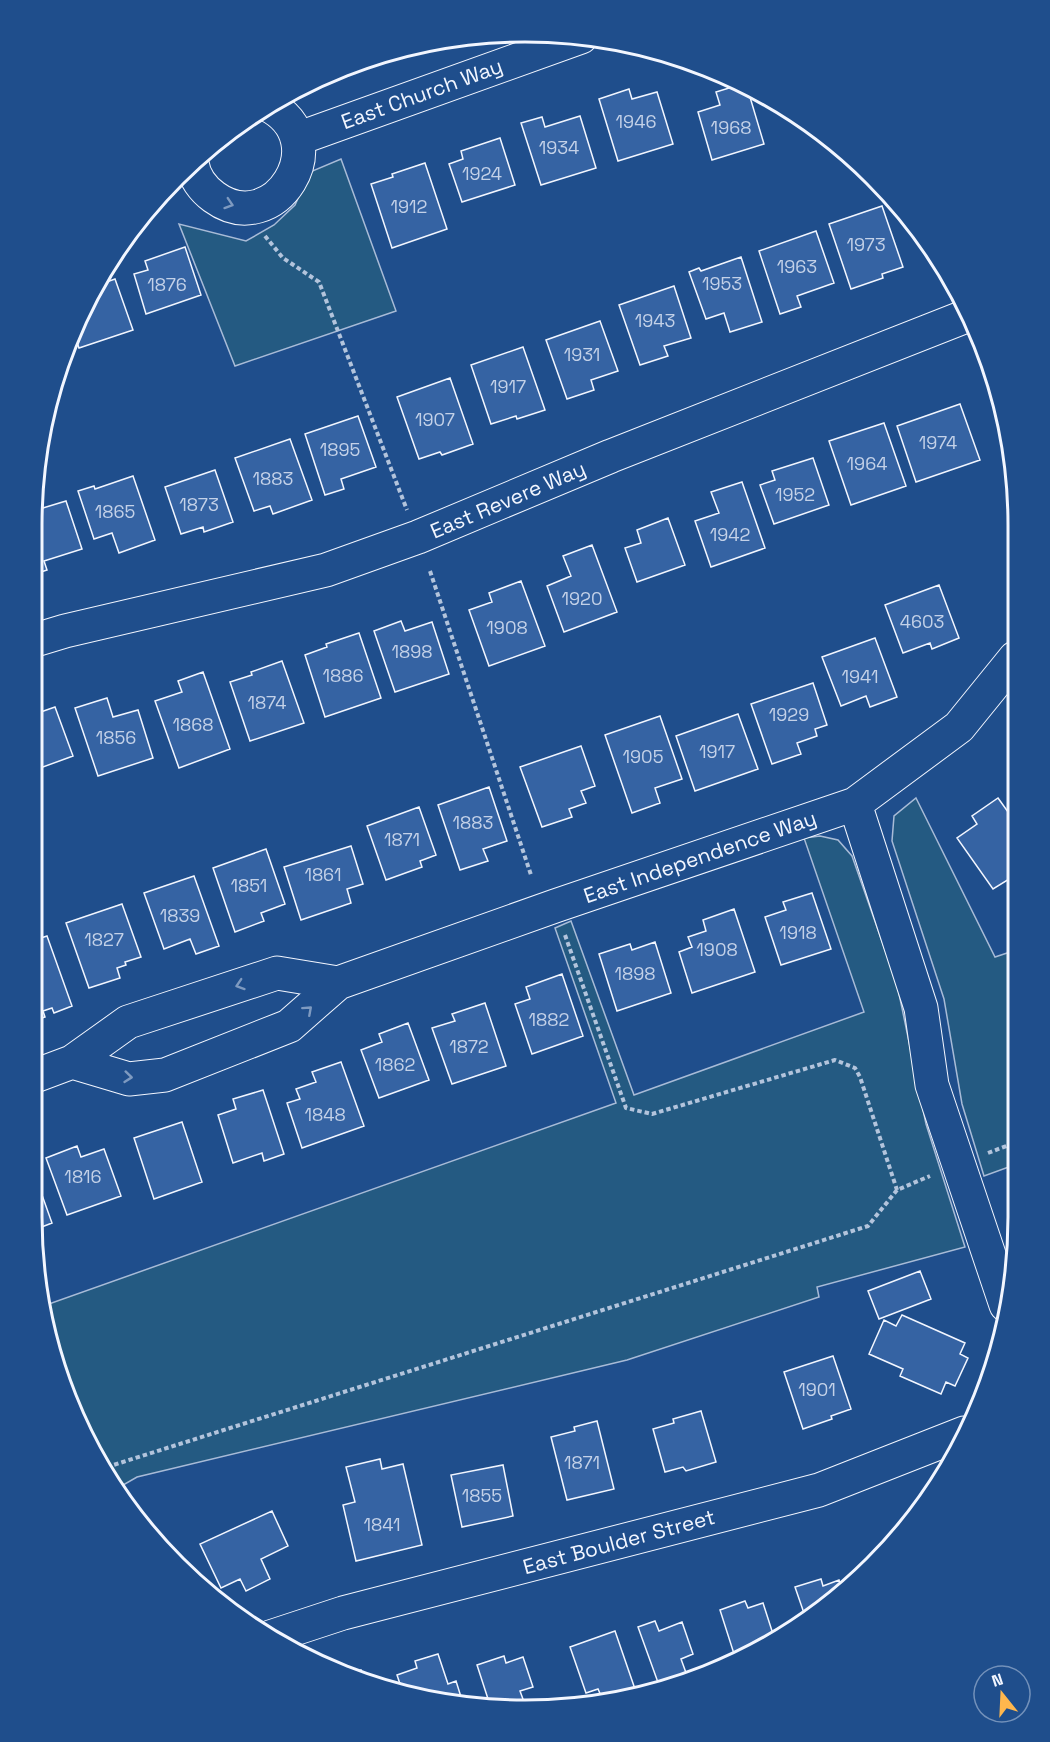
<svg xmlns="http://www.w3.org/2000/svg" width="1050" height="1742" viewBox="0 0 1050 1742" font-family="'Space Grotesk',sans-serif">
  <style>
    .green { fill: #245a82; stroke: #a8bbd7; stroke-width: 1.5 }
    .building { fill: #3563a3; stroke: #f2f6ff; stroke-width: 1.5 }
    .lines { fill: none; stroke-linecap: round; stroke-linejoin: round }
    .minor-casing { stroke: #f2f6ff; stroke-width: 35 }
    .path { stroke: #b3c4dc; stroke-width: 4; stroke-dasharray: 4.5 3; stroke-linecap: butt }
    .minor { stroke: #1f4e8c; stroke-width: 33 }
    .oneway { stroke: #7e9ac0 }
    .labels { text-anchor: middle; stroke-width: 4.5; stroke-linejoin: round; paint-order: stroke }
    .number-label { font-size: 18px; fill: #c3d1e8 }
    .street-label { font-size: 21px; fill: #f2f6ff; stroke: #1f4e8c }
    .rim { fill: none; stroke: #f2f6ff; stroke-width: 3 }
  </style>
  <rect width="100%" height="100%" fill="#1f4e8c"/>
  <path class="green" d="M 341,159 L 396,311 L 235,366 L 179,224 L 246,241 L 274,225 L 295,205 L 310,172 Z
    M 916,798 L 995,957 L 1016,950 L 1017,1164 L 984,1176 L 962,1104 L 944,999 L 892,841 L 894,816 Z
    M 820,836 L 838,840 L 852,856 L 897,984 L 926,1124 L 965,1247 L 817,1287 L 819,1297 L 627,1360 L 137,1477 L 118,1488 L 58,1375 L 46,1305 L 616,1103 L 555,928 L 571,921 L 634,1095 L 864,1012 L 804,838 Z"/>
  <path class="building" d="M 742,84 L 747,87 L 764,144 L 712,160 L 698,112 L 720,105 L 716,92 Z
    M 629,89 L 632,99 L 657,92 L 673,144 L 618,161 L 599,99 Z
    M 580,116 L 596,168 L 541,185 L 521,123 L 542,117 L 545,127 Z
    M 500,138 L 515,185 L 462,202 L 449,164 L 463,159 L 461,151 Z
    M 425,163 L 447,229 L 392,248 L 371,184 L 393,177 L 392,174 Z
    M 882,206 L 903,267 L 882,274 L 883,278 L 851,289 L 829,224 Z
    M 816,231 L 834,283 L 797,296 L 801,307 L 780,314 L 759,251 Z
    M 185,247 L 201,295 L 146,314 L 134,274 L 148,270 L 145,261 Z
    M 741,257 L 762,322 L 730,332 L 724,313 L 706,319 L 689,272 L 699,268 L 701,271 Z
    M 115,279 L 133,330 L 79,348 L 74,334 L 98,285 Z
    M 674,286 L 691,338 L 664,346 L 668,356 L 640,365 L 619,305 Z
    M 600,321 L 618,371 L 591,380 L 594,390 L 567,399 L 546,340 Z
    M 523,347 L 545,410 L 517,419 L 516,416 L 491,424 L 471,365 Z
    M 450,378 L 473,444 L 442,455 L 440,452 L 419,459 L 397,397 Z
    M 960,404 L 980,460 L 916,482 L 897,426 Z
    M 358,416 L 376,467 L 341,479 L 344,489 L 325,495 L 305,434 Z
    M 884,423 L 906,486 L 851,505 L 829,441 Z
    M 290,439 L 312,500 L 273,514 L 270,506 L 254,511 L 235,458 Z
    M 813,458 L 829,505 L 774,524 L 760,485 L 775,480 L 772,471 Z
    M 215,470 L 233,522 L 204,532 L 203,527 L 181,534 L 165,487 Z
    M 133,476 L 155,540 L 119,553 L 112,533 L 94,539 L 78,491 L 94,486 L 95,489 Z
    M 742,482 L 765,548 L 711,567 L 695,521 L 719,513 L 711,492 Z
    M 66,501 L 82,549 L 44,561 L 47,570 L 32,575 L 33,511 Z
    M 668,518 L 685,565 L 637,582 L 625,548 L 641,543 L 637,530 Z
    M 592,545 L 617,612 L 564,632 L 547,586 L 571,576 L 563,556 Z
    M 521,581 L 545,646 L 489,666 L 469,610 L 492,602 L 489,593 Z
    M 939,585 L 959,638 L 932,649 L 930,643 L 903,653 L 885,605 Z
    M 401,621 L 405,631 L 432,622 L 449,674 L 395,692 L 374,631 Z
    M 359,633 L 381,698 L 325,717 L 305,655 L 327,647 L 326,644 Z
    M 875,638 L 897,697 L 870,707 L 866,696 L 841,706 L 822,657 Z
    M 282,661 L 304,723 L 250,741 L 230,682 L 252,675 L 251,672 Z
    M 203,672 L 230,749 L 179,768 L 155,701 L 182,692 L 178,681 Z
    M 813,683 L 827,725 L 815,729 L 817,736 L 797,743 L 801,754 L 772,764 L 751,704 Z
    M 107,698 L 113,717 L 138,710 L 153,758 L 98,776 L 75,708 Z
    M 55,707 L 73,756 L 32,771 L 32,715 Z
    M 738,714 L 758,769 L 695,791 L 676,736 Z
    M 660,716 L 682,779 L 655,788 L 660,803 L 632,813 L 605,735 Z
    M 581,746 L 595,786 L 581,791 L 586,803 L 569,809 L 572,817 L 542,827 L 520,767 Z
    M 489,787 L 507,841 L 483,849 L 488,861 L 460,870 L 438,805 Z
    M 998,798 L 1016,823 L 1016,886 L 1014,888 L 1009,879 L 993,889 L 957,838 L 977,824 L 972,816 Z
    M 419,807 L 436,855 L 420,861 L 422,867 L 386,880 L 367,826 Z
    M 351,846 L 363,884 L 347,889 L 351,903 L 301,920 L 284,867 Z
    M 266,849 L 285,904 L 261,913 L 264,921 L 235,932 L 213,868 Z
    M 194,876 L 219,946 L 196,954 L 190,939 L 164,949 L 144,893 Z
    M 812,893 L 831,949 L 781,965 L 765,917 L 786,910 L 783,902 Z
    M 122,904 L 141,957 L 125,962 L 126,965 L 117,968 L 120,978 L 89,988 L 66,923 Z
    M 734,909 L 755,972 L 692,993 L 679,952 L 692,947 L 688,937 L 706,931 L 703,920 Z
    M 47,936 L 72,1006 L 54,1013 L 52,1008 L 43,1011 L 45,1017 L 32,1021 L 32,941 Z
    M 655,942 L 671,993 L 617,1011 L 599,954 L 630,944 L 632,950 Z
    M 562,974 L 583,1036 L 532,1054 L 515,1004 L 530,999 L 526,987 Z
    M 485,1003 L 506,1066 L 452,1084 L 432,1028 L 455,1021 L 452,1014 Z
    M 408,1023 L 429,1080 L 379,1098 L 361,1050 L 382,1042 L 379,1034 Z
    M 341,1062 L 364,1126 L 302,1148 L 287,1103 L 300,1099 L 296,1089 L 316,1082 L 312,1072 Z
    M 263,1090 L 284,1154 L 264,1161 L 262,1153 L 233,1163 L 218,1115 L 236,1109 L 233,1099 Z
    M 182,1122 L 202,1182 L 154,1199 L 134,1138 Z
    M 77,1146 L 81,1157 L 104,1149 L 121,1196 L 67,1215 L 46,1158 Z
    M 32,1167 L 52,1223 L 34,1230 L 32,1217 Z
    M 920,1271 L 931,1299 L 879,1319 L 868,1291 Z
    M 902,1315 L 965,1343 L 960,1354 L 968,1358 L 955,1386 L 946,1382 L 941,1394 L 900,1376 L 903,1369 L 869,1354 L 884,1320 L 896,1326 Z
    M 833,1356 L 851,1409 L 831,1416 L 832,1419 L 803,1429 L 784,1372 Z
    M 701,1411 L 716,1462 L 686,1471 L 683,1467 L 665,1472 L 653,1429 L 674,1423 L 673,1419 Z
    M 597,1421 L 614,1489 L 567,1500 L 551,1437 L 575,1431 L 574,1427 Z
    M 380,1459 L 382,1469 L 403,1464 L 422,1545 L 356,1561 L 343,1505 L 355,1502 L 346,1467 Z
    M 503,1465 L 513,1516 L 462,1527 L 451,1475 Z
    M 272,1511 L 288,1546 L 261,1559 L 270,1579 L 246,1591 L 240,1579 L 221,1588 L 200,1544 Z
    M 821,1579 L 823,1586 L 839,1580 L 842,1591 L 825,1609 L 806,1619 L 795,1587 Z
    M 745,1601 L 748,1608 L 763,1603 L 773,1634 L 761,1638 L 762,1642 L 735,1657 L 720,1610 Z
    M 655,1621 L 659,1631 L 682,1622 L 693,1654 L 681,1659 L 689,1681 L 683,1684 L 660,1688 L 638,1627 Z
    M 615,1631 L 636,1692 L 602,1698 L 598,1689 L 586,1693 L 570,1647 Z
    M 438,1654 L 448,1684 L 456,1681 L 462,1700 L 402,1690 L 397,1675 L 417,1668 L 415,1661 Z
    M 504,1656 L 506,1663 L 523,1657 L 533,1687 L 520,1691 L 527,1710 L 490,1705 L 477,1665 Z
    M 361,1670 L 364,1679 L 369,1677 L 371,1685 L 347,1675 Z"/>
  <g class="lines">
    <g class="minor-casing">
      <path id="minor" d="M 297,139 L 581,37
        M 192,163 C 194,177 203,189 214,197 C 274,241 338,141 268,105
        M 32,641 L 65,631 L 326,570 L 418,537 L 611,456 L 969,315
        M 855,804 L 921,1008 L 932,1085 L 1006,1305
        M 72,1062 L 129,1079 L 165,1075 L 289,1026 L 338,983 L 555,906 L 855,804 L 959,727 L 1015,658
        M 32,1077 L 72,1062 L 128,1022 L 277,973 L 338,983
        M 270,1637 L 343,1613 L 819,1490 L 964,1433"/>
    </g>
    <path class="path" d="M 265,236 L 283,258 L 319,282 L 407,510
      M 430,571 L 531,875
      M 565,935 L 626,1108 L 652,1114 L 835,1060 L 855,1068 L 860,1077 L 897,1190
      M 988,1153 L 1017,1142
      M 107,1467 L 868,1226 L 897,1190 L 930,1176"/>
    <use href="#minor" class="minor"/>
  </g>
  <defs><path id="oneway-chevron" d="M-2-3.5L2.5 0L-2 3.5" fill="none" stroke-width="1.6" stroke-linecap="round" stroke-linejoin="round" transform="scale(1.5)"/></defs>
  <g class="oneway">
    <use href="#oneway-chevron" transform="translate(229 204) rotate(18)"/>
    <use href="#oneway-chevron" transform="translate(240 985) rotate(162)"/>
    <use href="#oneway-chevron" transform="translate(308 1010) rotate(-42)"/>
    <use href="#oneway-chevron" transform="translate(128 1077) rotate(6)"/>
  </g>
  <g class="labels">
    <g class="number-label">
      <text x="636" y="128">1946</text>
      <text x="731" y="134">1968</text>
      <text x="559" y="154">1934</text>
      <text x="482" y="180">1924</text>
      <text x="409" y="213">1912</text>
      <text x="866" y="251">1973</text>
      <text x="797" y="273">1963</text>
      <text x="722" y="290">1953</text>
      <text x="167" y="291">1876</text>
      <text x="655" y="327">1943</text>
      <text x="582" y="361">1931</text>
      <text x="508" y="393">1917</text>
      <text x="435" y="426">1907</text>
      <text x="938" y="449">1974</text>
      <text x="340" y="456">1895</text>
      <text x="867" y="470">1964</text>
      <text x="273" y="485">1883</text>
      <text x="795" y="501">1952</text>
      <text x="199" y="511">1873</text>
      <text x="115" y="518">1865</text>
      <text x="730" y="541">1942</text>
      <text x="582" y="605">1920</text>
      <text x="922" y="628">4603</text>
      <text x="507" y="634">1908</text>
      <text x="412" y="658">1898</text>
      <text x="343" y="682">1886</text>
      <text x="860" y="683">1941</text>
      <text x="267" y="709">1874</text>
      <text x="789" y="721">1929</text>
      <text x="193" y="731">1868</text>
      <text x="116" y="744">1856</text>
      <text x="717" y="758">1917</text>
      <text x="643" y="763">1905</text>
      <text x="473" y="829">1883</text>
      <text x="402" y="846">1871</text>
      <text x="323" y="881">1861</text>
      <text x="249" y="892">1851</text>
      <text x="180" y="922">1839</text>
      <text x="798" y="939">1918</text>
      <text x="104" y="946">1827</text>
      <text x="717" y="956">1908</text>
      <text x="635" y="980">1898</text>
      <text x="549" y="1026">1882</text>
      <text x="469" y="1053">1872</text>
      <text x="395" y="1071">1862</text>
      <text x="325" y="1121">1848</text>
      <text x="83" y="1183">1816</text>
      <text x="817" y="1396">1901</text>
      <text x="582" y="1469">1871</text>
      <text x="482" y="1502">1855</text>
      <text x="382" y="1531">1841</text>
    </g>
    <g class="street-label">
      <text transform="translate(422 94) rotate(-20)" y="7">East Church Way</text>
      <text transform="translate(508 500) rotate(-23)" y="7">East Revere Way</text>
      <text transform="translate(700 857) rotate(-19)" y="7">East Independence Way</text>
      <text transform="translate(619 1542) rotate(-15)" y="7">East Boulder Street</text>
    </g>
  </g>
  <path d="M0 0H1050V1742H0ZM525 42H525A483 483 0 0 1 1008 525V1217A483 483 0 0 1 525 1700H525A483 483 0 0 1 42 1217V525A483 483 0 0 1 525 42Z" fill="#1f4e8c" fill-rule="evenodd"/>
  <path class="rim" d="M525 42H525A483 483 0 0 1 1008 525V1217A483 483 0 0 1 525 1700H525A483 483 0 0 1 42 1217V525A483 483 0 0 1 525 42Z"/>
  <g transform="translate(1002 1694) rotate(342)"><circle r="28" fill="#1f4e8c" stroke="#7391ba" stroke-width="1.5"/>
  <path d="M0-4.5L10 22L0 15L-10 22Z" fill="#ffb74d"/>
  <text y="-9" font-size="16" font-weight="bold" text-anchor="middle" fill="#f2f6ff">N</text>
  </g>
</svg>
